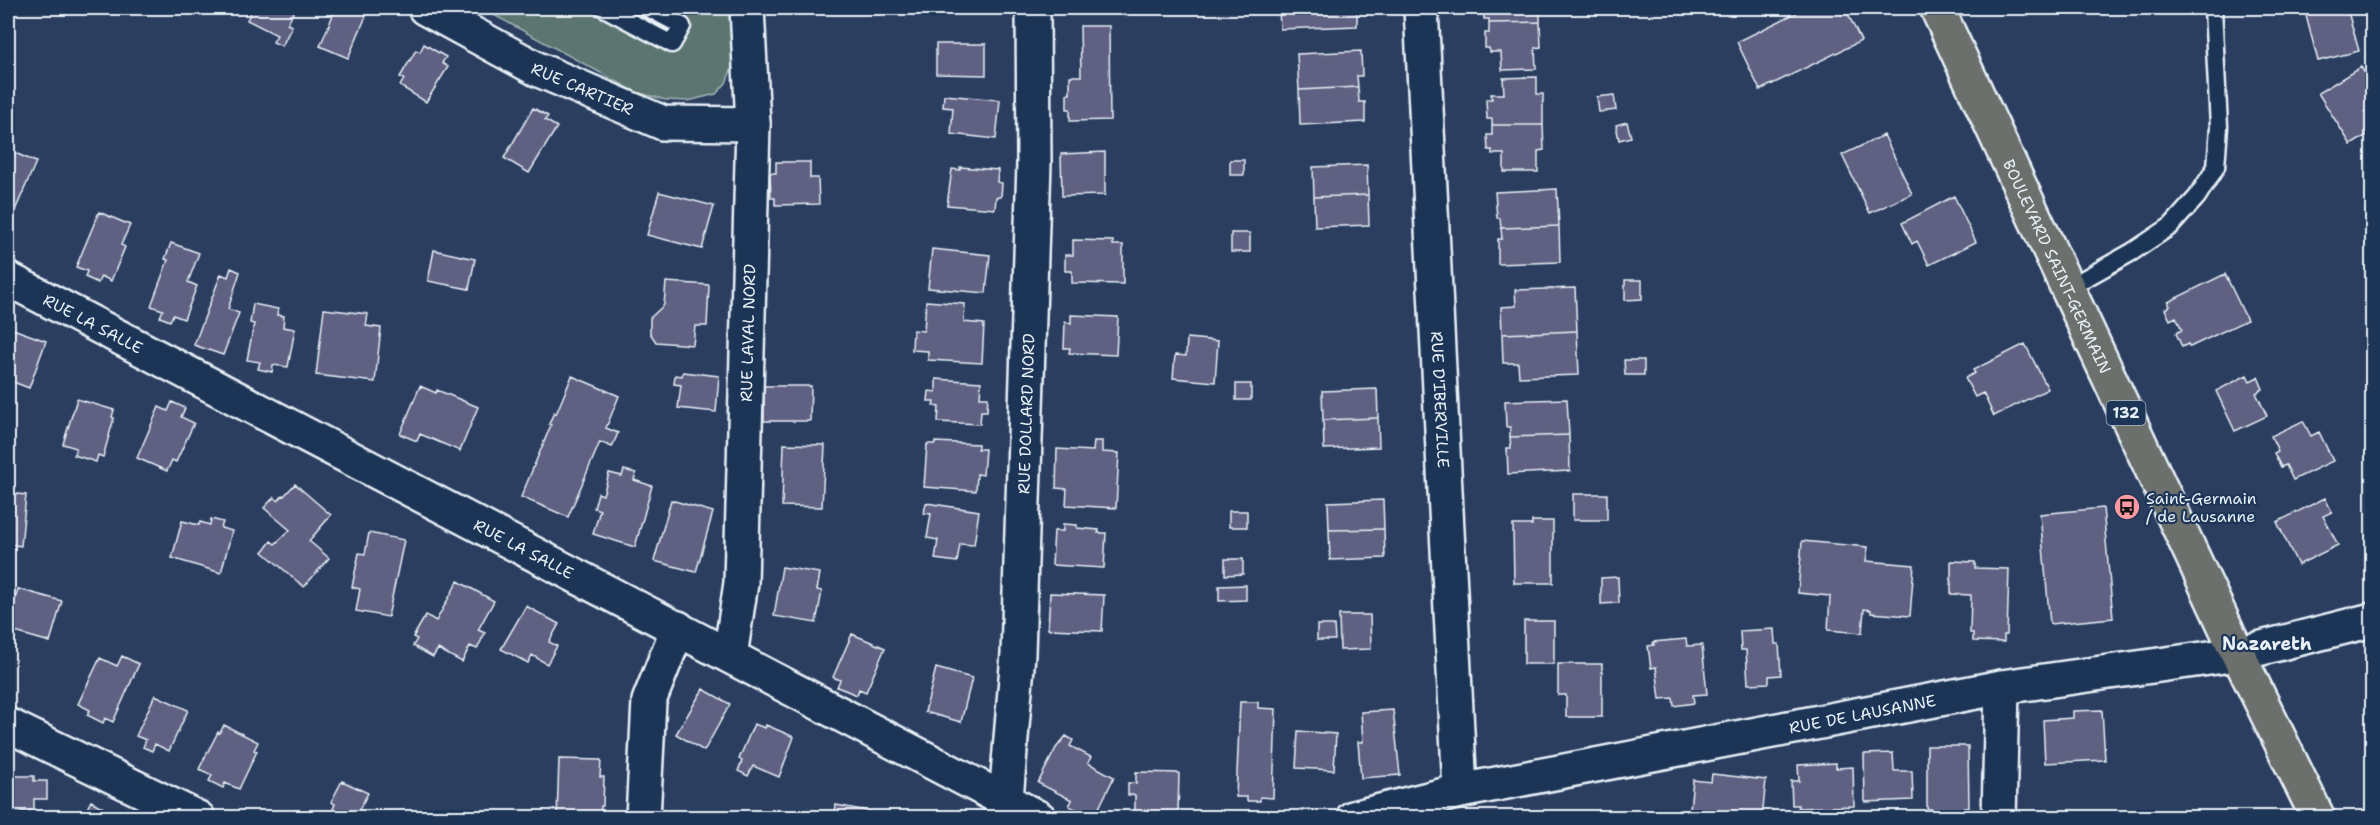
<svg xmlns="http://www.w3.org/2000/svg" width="2380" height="825" viewBox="0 0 2380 825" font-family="'Shantell Sans',sans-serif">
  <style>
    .green { fill: #5c7470; stroke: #a2b2b4; stroke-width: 1.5 }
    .building { fill: #616082; stroke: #e8f1f8; stroke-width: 1.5 }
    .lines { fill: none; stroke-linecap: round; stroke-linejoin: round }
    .lane-casing { stroke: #e8f1f8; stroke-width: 21 }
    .street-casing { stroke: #e8f1f8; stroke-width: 38 }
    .secondary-casing { stroke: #e8f1f8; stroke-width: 38 }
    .primary-casing { stroke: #e8f1f8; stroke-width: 38 }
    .lane { stroke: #1d3557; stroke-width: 16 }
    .street { stroke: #1d3557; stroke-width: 33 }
    .secondary { stroke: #1d3557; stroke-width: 33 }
    .primary { stroke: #6c706d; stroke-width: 33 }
    .labels { text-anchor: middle; stroke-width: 4.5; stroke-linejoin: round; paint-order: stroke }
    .shield { fill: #1d3557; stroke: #abb9c8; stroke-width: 1.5 }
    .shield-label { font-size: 15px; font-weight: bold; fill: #e8f1f8 }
    .street-label { font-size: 16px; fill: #e8f1f8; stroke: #1d3557 }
    .poi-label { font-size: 16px; fill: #e8f1f8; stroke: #1d3557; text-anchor: start }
    .neighbourhood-label { font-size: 18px; font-weight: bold; fill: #e8f1f8; stroke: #1d3557 }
  </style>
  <rect width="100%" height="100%" fill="#2b3e60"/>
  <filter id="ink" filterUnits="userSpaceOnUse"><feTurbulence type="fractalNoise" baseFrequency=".0167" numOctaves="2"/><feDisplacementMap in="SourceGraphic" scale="12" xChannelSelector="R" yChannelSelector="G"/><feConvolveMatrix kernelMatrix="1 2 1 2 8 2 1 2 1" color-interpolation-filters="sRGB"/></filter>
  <g filter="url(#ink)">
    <path class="green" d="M 481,8 L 731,8 L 733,65 L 726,83 L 716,94 L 688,101 L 666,100 L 636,92 Z"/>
    <path class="building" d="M 253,8 L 296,8 L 287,24 L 292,26 L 282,46 L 273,42 L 277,35 L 247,20 Z
      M 336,8 L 351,8 L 367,14 L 348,58 L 320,46 Z
      M 1279,8 L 1357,8 L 1357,26 L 1280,29 Z
      M 1483,8 L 1540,8 L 1540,22 L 1489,23 L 1489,19 L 1484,19 Z
      M 1806,8 L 1845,8 L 1861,41 L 1760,90 L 1737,42 Z
      M 2304,8 L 2347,8 L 2359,51 L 2318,61 Z
      M 1540,22 L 1541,47 L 1535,48 L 1536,69 L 1502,70 L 1501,52 L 1490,52 L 1489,48 L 1485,48 L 1485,33 L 1489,33 L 1489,23 Z
      M 1080,26 L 1109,26 L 1110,120 L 1070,121 L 1070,109 L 1067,109 L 1067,94 L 1070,94 L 1070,76 L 1081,76 Z
      M 424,44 L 446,57 L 442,63 L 448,67 L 426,102 L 400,86 L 404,79 L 400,77 L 416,50 L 420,52 Z
      M 936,44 L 986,44 L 986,75 L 936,74 Z
      M 1361,51 L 1362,76 L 1357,76 L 1358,87 L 1299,90 L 1297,54 Z
      M 2361,67 L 2372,85 L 2372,132 L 2351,145 L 2318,93 Z
      M 1537,77 L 1537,94 L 1543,94 L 1543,125 L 1492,125 L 1492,119 L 1487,119 L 1486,99 L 1492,99 L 1491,94 L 1504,94 L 1503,78 Z
      M 1358,87 L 1359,102 L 1365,102 L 1365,122 L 1300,125 L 1299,90 Z
      M 944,95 L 1000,100 L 996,139 L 951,134 L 953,108 L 943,107 Z
      M 1614,95 L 1616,110 L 1599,112 L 1597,97 Z
      M 533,108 L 548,116 L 545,120 L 557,127 L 529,173 L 504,158 Z
      M 1627,122 L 1631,137 L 1619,140 L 1616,125 Z
      M 1492,125 L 1543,125 L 1544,150 L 1538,151 L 1538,172 L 1504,172 L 1504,154 L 1492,154 L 1492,150 L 1488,150 L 1487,135 L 1492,135 Z
      M 1884,135 L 1912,194 L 1870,213 L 1842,155 Z
      M 8,150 L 36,162 L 10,222 L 8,221 Z
      M 1105,152 L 1105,195 L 1062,196 L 1061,154 Z
      M 1230,160 L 1244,160 L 1244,175 L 1230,175 Z
      M 776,162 L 810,162 L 810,178 L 818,178 L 819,204 L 775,205 L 775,198 L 771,198 L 770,173 L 776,173 Z
      M 1367,165 L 1368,195 L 1314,197 L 1313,167 Z
      M 960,167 L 998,170 L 997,182 L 1002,183 L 1001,197 L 996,197 L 995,209 L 947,205 L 952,169 L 960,170 Z
      M 1557,189 L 1559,226 L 1501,228 L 1500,218 L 1497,218 L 1495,192 Z
      M 659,192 L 714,206 L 702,249 L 647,235 Z
      M 1368,195 L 1369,225 L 1315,227 L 1314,197 Z
      M 1954,196 L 1976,242 L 1929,265 L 1917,241 L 1912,244 L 1902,223 Z
      M 99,212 L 130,225 L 121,245 L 125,247 L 111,281 L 101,276 L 98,283 L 85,277 L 87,271 L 76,267 Z
      M 1559,226 L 1560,262 L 1498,264 L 1498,239 L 1502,239 L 1501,228 Z
      M 1231,233 L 1250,233 L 1250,252 L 1231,252 Z
      M 1073,240 L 1113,241 L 1113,245 L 1123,245 L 1123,284 L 1072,283 L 1072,271 L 1065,271 L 1065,255 L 1073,255 Z
      M 171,243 L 199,253 L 188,282 L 197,286 L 184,319 L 173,315 L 170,321 L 160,317 L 163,310 L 151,306 L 168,260 L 165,259 Z
      M 932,249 L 990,255 L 986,293 L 928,288 Z
      M 434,250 L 475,259 L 469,289 L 428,281 Z
      M 231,268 L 240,272 L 228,309 L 239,313 L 223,355 L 194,345 L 221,274 L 228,277 Z
      M 2225,274 L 2247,320 L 2190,347 L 2188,344 L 2182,347 L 2176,333 L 2182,330 L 2176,317 L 2170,320 L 2165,309 L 2170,306 L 2168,302 Z
      M 1625,280 L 1642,280 L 1642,299 L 1625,300 Z
      M 666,282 L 709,285 L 707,326 L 695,326 L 693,345 L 656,342 L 650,333 L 650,318 L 664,305 Z
      M 1575,288 L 1577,331 L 1502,334 L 1501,307 L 1516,306 L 1515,290 Z
      M 926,301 L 965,304 L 964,322 L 984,324 L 982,363 L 928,360 L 928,351 L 912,350 L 913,330 L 924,331 Z
      M 253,304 L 278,309 L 277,315 L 284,316 L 283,327 L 295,329 L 288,367 L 273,365 L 272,372 L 258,369 L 260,362 L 247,360 L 254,324 L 250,323 Z
      M 324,309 L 368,314 L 366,326 L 381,328 L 375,382 L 316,375 Z
      M 1071,315 L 1118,317 L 1116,355 L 1069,353 L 1070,348 L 1064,348 L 1065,322 L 1071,323 Z
      M 13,329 L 46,341 L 29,388 L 8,380 L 8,343 Z
      M 1577,331 L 1579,375 L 1519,377 L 1518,363 L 1503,363 L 1502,334 Z
      M 1187,338 L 1218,341 L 1215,382 L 1173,378 L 1175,355 L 1186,356 Z
      M 2025,344 L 2048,389 L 1994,416 L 1983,393 L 1975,397 L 1965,378 L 1975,373 L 1973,370 Z
      M 1624,360 L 1644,360 L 1644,375 L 1625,375 Z
      M 683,372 L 719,376 L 716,412 L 678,408 L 681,385 L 674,384 L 675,375 L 682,376 Z
      M 2247,375 L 2250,381 L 2258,377 L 2263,389 L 2256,393 L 2267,416 L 2235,431 L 2216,391 Z
      M 572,376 L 619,396 L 606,428 L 618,433 L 612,447 L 600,442 L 568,517 L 521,497 L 551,425 L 549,424 L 554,412 L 556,414 Z
      M 936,379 L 981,382 L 980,397 L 988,397 L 987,411 L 981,411 L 980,424 L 938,422 L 939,407 L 933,406 L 934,401 L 928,401 L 929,391 L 936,392 Z
      M 1236,384 L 1251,384 L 1251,400 L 1236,400 Z
      M 420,386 L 436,393 L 437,390 L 478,407 L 460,451 L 420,434 L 417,441 L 400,434 Z
      M 764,386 L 811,386 L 810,421 L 764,421 Z
      M 1377,389 L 1378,418 L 1323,420 L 1322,391 Z
      M 77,399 L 114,410 L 112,417 L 114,418 L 103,457 L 98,455 L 96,462 L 74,455 L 76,448 L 63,444 Z
      M 1567,399 L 1569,435 L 1510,437 L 1510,427 L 1506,427 L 1505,401 Z
      M 172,402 L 185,408 L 181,417 L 194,423 L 176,462 L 172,460 L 167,471 L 137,458 L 159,407 L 168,411 Z
      M 1378,418 L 1379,447 L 1324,449 L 1323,420 Z
      M 2303,421 L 2311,436 L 2319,432 L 2333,461 L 2293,480 L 2286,465 L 2281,467 L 2274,453 L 2278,451 L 2271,436 Z
      M 1569,435 L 1570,471 L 1508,474 L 1507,448 L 1511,448 L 1510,437 Z
      M 1094,441 L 1102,441 L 1102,452 L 1119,453 L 1116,508 L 1066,505 L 1067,489 L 1056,488 L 1057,449 L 1093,451 Z
      M 935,442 L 978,444 L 978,449 L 985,449 L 983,475 L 977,474 L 976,491 L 924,487 L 927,444 L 935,444 Z
      M 784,444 L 825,445 L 822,507 L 782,506 Z
      M 624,470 L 636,473 L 634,480 L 652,486 L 635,547 L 593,534 L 600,510 L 594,508 L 598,493 L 603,495 L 609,473 L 622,476 Z
      M 295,484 L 331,515 L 309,541 L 329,558 L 304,587 L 263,552 L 271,541 L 275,544 L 290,530 L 264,508 L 274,497 L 278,501 L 283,495 L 284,496 Z
      M 8,493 L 26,495 L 21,546 L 8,544 Z
      M 1573,494 L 1607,494 L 1607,520 L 1573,520 Z
      M 2325,498 L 2332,512 L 2323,516 L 2338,545 L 2298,565 L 2277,522 Z
      M 671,500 L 713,512 L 696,572 L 654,561 Z
      M 1383,500 L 1384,529 L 1329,530 L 1328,502 Z
      M 926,503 L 979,511 L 974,545 L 960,544 L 957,562 L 935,559 L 938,540 L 927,538 L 931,514 L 924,513 Z
      M 2103,508 L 2113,618 L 2050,624 L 2040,514 Z
      M 1229,511 L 1247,511 L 1247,527 L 1229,527 Z
      M 211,519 L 223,522 L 221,528 L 232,531 L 221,573 L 172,558 L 182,521 L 199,525 L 200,522 L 210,525 Z
      M 1532,521 L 1553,521 L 1553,583 L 1514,583 L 1513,525 L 1532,525 Z
      M 1063,524 L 1077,525 L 1077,528 L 1099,530 L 1098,533 L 1106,533 L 1104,568 L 1052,565 L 1054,531 L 1063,531 Z
      M 1384,529 L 1385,558 L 1330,560 L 1329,530 Z
      M 369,533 L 404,540 L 388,617 L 356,611 L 360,589 L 352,587 L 359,553 L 365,554 Z
      M 1802,541 L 1868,547 L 1866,561 L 1914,565 L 1910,616 L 1871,613 L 1871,610 L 1864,609 L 1862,633 L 1828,630 L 1830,596 L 1798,593 Z
      M 1225,559 L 1243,559 L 1243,574 L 1225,575 Z
      M 1951,561 L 1975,562 L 1975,568 L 2009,569 L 2007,635 L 2004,635 L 2004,642 L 1973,641 L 1973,633 L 1970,633 L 1971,595 L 1951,594 Z
      M 782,567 L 820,573 L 817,590 L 822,591 L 816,623 L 774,616 Z
      M 1618,577 L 1619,603 L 1601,604 L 1601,578 Z
      M 458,581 L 494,601 L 478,630 L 485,633 L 477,649 L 470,646 L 462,662 L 438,649 L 433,657 L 413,646 L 417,639 L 413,637 L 426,615 L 436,621 Z
      M 1246,585 L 1246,600 L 1219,601 L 1219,586 Z
      M 18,589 L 62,601 L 50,642 L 8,630 L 9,617 L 8,617 L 8,603 L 14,603 Z
      M 1050,593 L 1104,595 L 1102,631 L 1048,629 Z
      M 526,606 L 559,624 L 549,642 L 557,646 L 547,664 L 532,655 L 528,663 L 501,649 Z
      M 1339,615 L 1370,615 L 1371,649 L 1340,650 Z
      M 1524,621 L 1554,621 L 1554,664 L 1524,664 Z
      M 1317,625 L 1334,625 L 1335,640 L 1317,640 Z
      M 1774,629 L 1775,644 L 1779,644 L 1781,675 L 1769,676 L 1769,683 L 1748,684 L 1746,650 L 1741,650 L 1740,631 Z
      M 852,634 L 885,648 L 866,692 L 859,689 L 857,695 L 837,687 L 840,680 L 833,677 Z
      M 1686,639 L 1687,646 L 1702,645 L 1707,694 L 1693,695 L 1694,703 L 1674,706 L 1673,698 L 1660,699 L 1656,667 L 1651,668 L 1648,646 L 1654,645 L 1653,642 Z
      M 122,656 L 139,664 L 113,722 L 105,718 L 103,723 L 87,715 L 90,710 L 78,704 L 100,658 L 117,666 Z
      M 1558,664 L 1602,664 L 1602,717 L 1566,717 L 1566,695 L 1558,695 Z
      M 936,668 L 972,678 L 961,722 L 925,712 Z
      M 703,689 L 730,704 L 704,751 L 676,734 Z
      M 155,695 L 188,710 L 169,751 L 155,744 L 152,751 L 143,747 L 146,740 L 136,736 Z
      M 1240,702 L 1258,702 L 1258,708 L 1276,709 L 1273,798 L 1260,797 L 1260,801 L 1247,801 L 1247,797 L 1236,797 Z
      M 1393,710 L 1400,775 L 1361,778 L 1358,742 L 1363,742 L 1361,712 Z
      M 2102,710 L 2105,760 L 2045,763 L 2043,720 L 2073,718 L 2073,711 Z
      M 754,724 L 765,728 L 766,725 L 794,737 L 779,777 L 753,766 L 748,776 L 738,771 L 742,761 L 739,759 Z
      M 224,725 L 258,742 L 254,750 L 257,751 L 239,789 L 225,783 L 223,788 L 209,781 L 212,775 L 199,769 L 218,732 L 220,733 Z
      M 1298,731 L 1336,734 L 1334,770 L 1296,768 Z
      M 1066,736 L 1073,740 L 1070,746 L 1091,757 L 1088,763 L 1114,777 L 1094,818 L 1069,806 L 1072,800 L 1038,783 L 1056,748 Z
      M 1927,746 L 1968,746 L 1969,808 L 1964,808 L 1964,818 L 1931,818 L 1931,809 L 1927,809 Z
      M 1893,753 L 1894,771 L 1912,771 L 1913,800 L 1865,802 L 1864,754 Z
      M 559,759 L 601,760 L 600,777 L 604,777 L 603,806 L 601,806 L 600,818 L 557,818 Z
      M 1836,763 L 1836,768 L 1853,767 L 1854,806 L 1798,808 L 1798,805 L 1792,805 L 1791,781 L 1799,781 L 1798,765 Z
      M 1136,772 L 1179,773 L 1178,814 L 1172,814 L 1172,818 L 1140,818 L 1140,815 L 1135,815 L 1135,795 L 1128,795 L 1128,783 L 1136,783 Z
      M 1712,774 L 1766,780 L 1762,818 L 1726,818 L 1707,815 L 1707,812 L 1690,810 L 1693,780 L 1711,782 Z
      M 8,776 L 34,776 L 34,781 L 47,781 L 47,799 L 34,799 L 34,811 L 8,812 Z
      M 342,781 L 368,793 L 359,810 L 375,818 L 324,818 L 326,814 L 330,816 L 335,804 L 331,802 Z
      M 91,801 L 121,818 L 82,818 Z
      M 836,805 L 878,813 L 878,818 L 834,818 Z
      M 2234,813 L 2234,818 L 2219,818 L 2218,814 Z"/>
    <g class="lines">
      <g class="lane-casing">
        <path id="lane" d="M 604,8 L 672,44 L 682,26 L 648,8
          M 2068,288 L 2132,252 L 2171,226 L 2197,197 L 2216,167 L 2219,127 L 2213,8"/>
      </g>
      <g class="street-casing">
        <g id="street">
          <path id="s1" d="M 425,8 L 537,69 L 663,123 L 753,124"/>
          <path id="s2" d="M 1421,8 L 1460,791"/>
          <path id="s3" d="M 8,279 L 1039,818"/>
          <path id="s4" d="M 730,656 L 741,583 L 753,124 L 747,8"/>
          <path d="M 8,725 L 198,818"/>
          <path d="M 643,818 L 649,701 L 678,628"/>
          <path id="s5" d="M 1000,818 L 1006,799 L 1018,654 L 1034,163 L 1033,8"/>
          <path id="s6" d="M 1353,818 L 1460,791 L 2002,687 L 2238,654"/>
          <path d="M 1999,818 L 2002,687"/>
        </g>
      </g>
      <g class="secondary-casing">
        <path id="secondary" d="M 2238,654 L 2372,620"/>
      </g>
      <g class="primary-casing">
        <g id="primary">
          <path id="s7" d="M 1937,8 L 2238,654 L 2318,818"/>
        </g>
      </g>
      <use href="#lane" class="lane"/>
      <use href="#street" class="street"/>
      <use href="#secondary" class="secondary"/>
      <use href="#primary" class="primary"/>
    </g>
  </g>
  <defs>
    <g id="bus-disc" transform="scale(1.35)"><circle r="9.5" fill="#ff9aa2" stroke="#1d3557"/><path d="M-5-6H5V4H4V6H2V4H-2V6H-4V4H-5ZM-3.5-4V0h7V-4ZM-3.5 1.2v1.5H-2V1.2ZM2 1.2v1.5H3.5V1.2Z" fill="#111"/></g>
  </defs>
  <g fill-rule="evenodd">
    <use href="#bus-disc" x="2127" y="507"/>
  </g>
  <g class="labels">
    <rect class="shield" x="2106.5" y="401" width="39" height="24" rx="4.5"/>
    <g class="shield-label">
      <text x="2126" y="418">132</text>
    </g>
    <g class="street-label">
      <text dy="6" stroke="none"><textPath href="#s1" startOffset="177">RUE CARTIER</textPath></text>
      <text dy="6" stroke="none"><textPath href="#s7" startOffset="285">BOULEVARD SAINT-GERMAIN</textPath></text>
      <text dy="6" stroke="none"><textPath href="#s3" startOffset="96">RUE LA SALLE</textPath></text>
      <text dy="6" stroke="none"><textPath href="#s4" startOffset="324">RUE LAVAL NORD</textPath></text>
      <text dy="6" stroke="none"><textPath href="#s2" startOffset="392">RUE D'IBERVILLE</textPath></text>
      <text dy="6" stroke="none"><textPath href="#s5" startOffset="406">RUE DOLLARD NORD</textPath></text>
      <text dy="6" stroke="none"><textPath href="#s3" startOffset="582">RUE LA SALLE</textPath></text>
      <text dy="6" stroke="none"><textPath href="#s6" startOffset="520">RUE DE LAUSANNE</textPath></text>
    </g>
    <g class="poi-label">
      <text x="2146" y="504">Saint-Germain<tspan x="2146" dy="18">/ de Lausanne</tspan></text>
    </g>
    <g class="neighbourhood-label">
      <text x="2267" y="650">Nazareth</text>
    </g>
  </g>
  <rect width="2380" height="825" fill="none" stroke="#1d3557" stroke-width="30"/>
  <rect x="15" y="15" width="2350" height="795" fill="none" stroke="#e8f1f8" stroke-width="2" filter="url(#ink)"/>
</svg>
